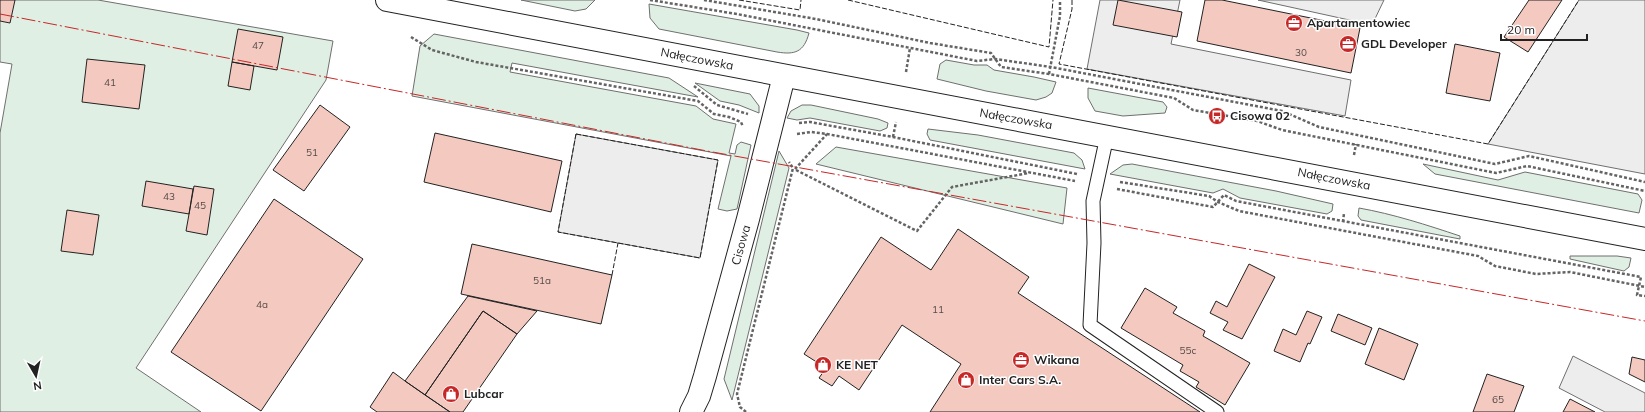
<svg xmlns="http://www.w3.org/2000/svg" width="1645" height="412" viewBox="0 0 1645 412" font-family="Mulish,sans-serif">
  <style>
    .green { fill: #e0efe3; stroke: #6f6f6f }
    .parking { fill: #ededed; stroke: #6f6f6f }
    .building { fill: #f3c9c0; stroke: #222 }
    .lines { fill: none; stroke-linecap: round; stroke-linejoin: round }
    .service-casing { stroke: #222; stroke-width: 15 }
    .minor-casing { stroke: #222; stroke-width: 24 }
    .tertiary-casing { stroke: #222; stroke-width: 24 }
    .path { stroke: #646464; stroke-width: 2.5; stroke-dasharray: 3 2; stroke-linecap: butt }
    .service { stroke: #fff; stroke-width: 13 }
    .minor { stroke: #fff; stroke-width: 22 }
    .tertiary { stroke: #fff; stroke-width: 22 }
    .fence { stroke: #222; stroke-width: 1; stroke-dasharray: 5 2; stroke-linecap: butt }
    .power { stroke: #c62828; stroke-width: 1; stroke-dasharray: 14 3 2 3; stroke-linecap: butt }
    .labels { text-anchor: middle; stroke-width: 3; stroke-linejoin: round; paint-order: stroke }
    .number-label { font-size: 10px; fill: #564c4a }
    .poi-label { font-size: 12px; font-weight: bold; fill: #222; stroke: #fff; text-anchor: start }
    .street-label { font-size: 12px; fill: #222; stroke: #fff }
  </style>
  <rect width="100%" height="100%" fill="#fff"/>
  <path class="green" d="M 0,0 L 98,0 L 333,41 L 326,80 L 136,368 L 201,412 L 0,412 L 0,133 L 12,64 L 0,62 Z
    M 521,0 L 595,0 L 586,9 L 575,11 Z
    M 649,4 L 797,30 L 809,33 C 804,52 795,55 777,52 L 659,29 L 650,18 Z
    M 434,34 L 669,78 L 698,97 L 512,63 L 510,72 L 696,106 L 713,119 L 736,124 L 729,153 L 735,154 L 737,145 L 741,142 L 751,145 L 737,209 L 727,211 L 718,209 L 731,156 L 412,96 L 420,46 Z
    M 946,60 L 974,65 L 987,65 L 994,70 L 1034,77 L 1056,82 L 1052,93 L 1046,97 L 1036,100 L 986,91 L 937,79 L 940,64 Z
    M 695,83 L 750,94 L 759,106 L 759,113 L 739,105 L 720,101 Z
    M 1088,88 L 1163,102 L 1167,107 L 1165,113 L 1123,116 L 1095,111 L 1088,98 Z
    M 802,105 L 811,105 L 878,119 L 888,123 L 887,128 L 880,131 L 810,118 L 797,120 L 787,118 L 791,111 Z
    M 928,129 L 978,135 L 1074,153 L 1082,160 L 1085,169 L 930,140 L 927,134 Z
    M 836,147 L 1067,188 L 1063,224 L 816,164 Z
    M 779,151 L 789,168 L 732,400 L 724,379 Z
    M 1132,164 L 1276,191 L 1333,204 L 1332,211 L 1327,214 L 1240,198 L 1223,189 L 1213,193 L 1110,174 L 1123,165 Z
    M 1423,164 L 1498,180 L 1525,172 L 1638,194 L 1642,200 L 1639,213 L 1435,174 Z
    M 1359,208 C 1393,214 1427,225 1460,236 L 1460,239 L 1361,220 L 1358,216 Z
    M 1570,256 L 1617,256 L 1631,258 L 1629,267 L 1624,271 L 1570,259 Z"/>
  <path class="parking" d="M 1100,0 L 1180,0 L 1171,44 L 1351,80 L 1345,116 L 1087,69 Z
    M 1258,0 L 1384,0 L 1372,25 Z
    M 1579,0 L 1645,0 L 1645,174 L 1488,144 Z
    M 576,134 L 718,160 L 700,258 L 558,232 Z
    M 1573,356 L 1645,393 L 1645,412 L 1605,412 L 1559,388 Z"/>
  <path class="building" d="M 0,0 L 15,0 L 10,23 L 0,21 Z
    M 1118,0 L 1182,12 L 1177,37 L 1113,25 Z
    M 1205,0 L 1222,0 L 1360,28 L 1351,73 L 1197,41 Z
    M 1529,0 L 1562,0 L 1528,52 L 1504,37 Z
    M 238,29 L 283,37 L 277,70 L 232,62 Z
    M 1455,44 L 1500,53 L 1490,101 L 1446,93 Z
    M 87,59 L 145,65 L 139,109 L 82,102 Z
    M 232,62 L 254,66 L 250,90 L 228,86 Z
    M 320,105 L 350,127 L 304,191 L 273,170 Z
    M 435,133 L 562,161 L 551,212 L 424,182 Z
    M 146,181 L 193,189 L 189,214 L 142,206 Z
    M 194,186 L 214,189 L 207,235 L 186,231 Z
    M 274,199 L 363,259 L 261,411 L 171,352 Z
    M 67,210 L 99,215 L 93,255 L 61,251 Z
    M 958,229 L 1029,277 L 1018,293 L 1200,412 L 930,412 L 961,364 L 902,325 L 859,390 L 839,376 L 832,386 L 819,378 L 826,368 L 804,354 L 881,237 L 931,270 Z
    M 472,244 L 612,275 L 601,324 L 461,294 Z
    M 1249,264 L 1275,277 L 1242,339 L 1223,330 L 1228,322 L 1210,313 L 1216,301 L 1227,307 Z
    M 1145,288 L 1177,307 L 1173,313 L 1205,331 L 1203,336 L 1250,363 L 1225,405 L 1196,387 L 1199,382 L 1180,371 L 1183,365 L 1121,328 Z
    M 468,296 L 537,311 L 517,334 L 483,311 L 425,395 L 405,381 Z
    M 483,311 L 517,334 L 463,412 L 450,412 L 425,395 Z
    M 1307,311 L 1322,317 L 1310,344 L 1308,343 L 1300,362 L 1274,351 L 1283,329 L 1296,335 Z
    M 1338,314 L 1372,328 L 1365,345 L 1331,331 Z
    M 1379,328 L 1418,344 L 1404,380 L 1365,364 Z
    M 1632,357 L 1645,360 L 1645,382 L 1629,374 Z
    M 393,372 L 405,381 L 450,412 L 377,412 L 370,407 Z
    M 1487,374 L 1524,386 L 1514,412 L 1473,412 Z
    M 1570,399 L 1595,412 L 1563,412 Z"/>
  <g class="lines">
    <g class="service-casing">
      <path id="service" d="M 1107,136 L 1093,201 L 1094,243 L 1090,325 L 1217,412"/>
    </g>
    <g class="minor-casing">
      <path id="minor" d="M 691,412 L 699,396 L 705,376 L 748,219 L 784,76"/>
    </g>
    <g class="tertiary-casing">
      <path id="tertiary" d="M 387,0 L 1645,239"/>
    </g>
    <path class="path" d="M 650,0 L 737,14 L 977,61 L 995,59 L 1051,67 L 1282,111 L 1319,127 L 1495,164 L 1529,156 L 1645,182
      M 704,0 L 816,19 L 930,43 L 991,53 L 1001,67 L 1049,74 L 1174,98 L 1193,110 L 1257,121 L 1282,130 L 1496,173 L 1527,166 L 1645,191
      M 411,37 L 432,50 L 476,62 L 698,101 L 714,114 L 729,117 L 741,122 L 743,127
      M 906,72 L 910,48
      M 1049,74 L 1060,16 L 1060,0
      M 694,86 L 717,105 L 748,114
      M 799,123 L 810,122 L 893,137 L 1077,174
      M 797,134 L 811,132 L 827,134 L 1075,181
      M 893,137 L 896,122
      M 1354,155 L 1356,144
      M 795,169 L 827,134
      M 796,170 L 917,231 L 952,187 L 1029,173
      M 1120,182 L 1209,196 L 1218,202 L 1239,211 L 1478,256 L 1495,266 L 1536,274 L 1570,272 L 1645,287
      M 1117,189 L 1213,207 L 1224,195 L 1236,201 L 1641,277 L 1637,295 L 1645,296
      M 1343,222 L 1344,213
      M 746,412 L 740,407 L 737,394 L 793,168 L 789,162"/>
    <use href="#service" class="service"/>
    <use href="#minor" class="minor"/>
    <use href="#tertiary" class="tertiary"/>
    <path class="fence" d="M 739,0 L 800,10 L 801,0
      M 848,0 L 1049,47 L 1053,0
      M 1072,0 L 1072,9 L 1059,64 L 1488,144 L 1579,0
      M 576,134 L 718,160 L 700,258 L 558,232 Z
      M 612,275 L 618,243"/>
    <path class="power" d="M 0,14 L 707,151 L 1645,321"/>
  </g>
  <defs>
    <g id="office-disc" transform="scale(0.9)"><circle r="9.5" fill="#c62828" stroke="#fff"/><path d="M-6-3h4V-5.5h4V-3h4V5H-6ZM-1-4.5V-3h2v-1.5ZM-6 0V1H6V0Z" fill="#fff"/></g>
    <g id="bus-disc" transform="scale(0.9)"><circle r="9.5" fill="#c62828" stroke="#fff"/><path d="M-5-6H5V4H4V6H2V4H-2V6H-4V4H-5ZM-3.5-4V0h7V-4ZM-3.5 1.2v1.5H-2V1.2ZM2 1.2v1.5H3.5V1.2Z" fill="#fff"/></g>
    <g id="shop-disc" transform="scale(0.9)"><circle r="9.5" fill="#c62828" stroke="#fff"/><path d="M-5-2.5h2.3a2.7 3.5 0 0 1 5.4 0H5L5.5 6h-11ZM-1.5-2.5h3a1.5 2.3 0 0 0-3 0Z" fill="#fff"/></g>
  </defs>
  <g fill-rule="evenodd">
    <use href="#office-disc" x="1294" y="23"/>
    <use href="#office-disc" x="1348" y="44"/>
    <use href="#bus-disc" x="1217" y="116"/>
    <use href="#office-disc" x="1021" y="360"/>
    <use href="#shop-disc" x="823" y="365"/>
    <use href="#shop-disc" x="966" y="380"/>
    <use href="#shop-disc" x="451" y="394"/>
  </g>
  <g class="labels">
    <g class="number-label">
      <text x="258" y="49">47</text>
      <text x="1301" y="56">30</text>
      <text x="110" y="86">41</text>
      <text x="312" y="156">51</text>
      <text x="169" y="200">43</text>
      <text x="200" y="209">45</text>
      <text x="542" y="284">51a</text>
      <text x="262" y="308">4a</text>
      <text x="938" y="313">11</text>
      <text x="1188" y="354">55c</text>
      <text x="1498" y="403">65</text>
    </g>
    <g class="poi-label">
      <text x="1307" y="27">Apartamentowiec</text>
      <text x="1361" y="48">GDL Developer</text>
      <text x="1230" y="120">Cisowa 02</text>
      <text x="1034" y="364">Wikana</text>
      <text x="836" y="369">KE NET</text>
      <text x="979" y="384">Inter Cars S.A.</text>
      <text x="464" y="398">Lubcar</text>
    </g>
    <g class="street-label">
      <text transform="translate(697 59) rotate(11)" y="4">Nałęczowska</text>
      <text transform="translate(1016 119) rotate(10)" y="4">Nałęczowska</text>
      <text transform="translate(1334 179) rotate(11)" y="4">Nałęczowska</text>
      <text transform="translate(741 245) rotate(-74)" y="4">Cisowa</text>
    </g>
  </g>
  <g transform="translate(36 376) rotate(171)" stroke="#ffffff" stroke-width="3" paint-order="stroke">
  <path d="M0-3L7 15L0 10L-7 15Z" fill="#222222"/>
  <text y="-6" font-size="11" font-weight="bold" text-anchor="middle" fill="#222222">N</text>
  </g>
  <path d="M1501 34v6h86v-6" fill="none" stroke="#222222" stroke-width="2"/>
  <text x="1507" y="34" font-size="12" fill="#222222" stroke="#ffffff" stroke-width="3" paint-order="stroke">20 m</text>
</svg>
